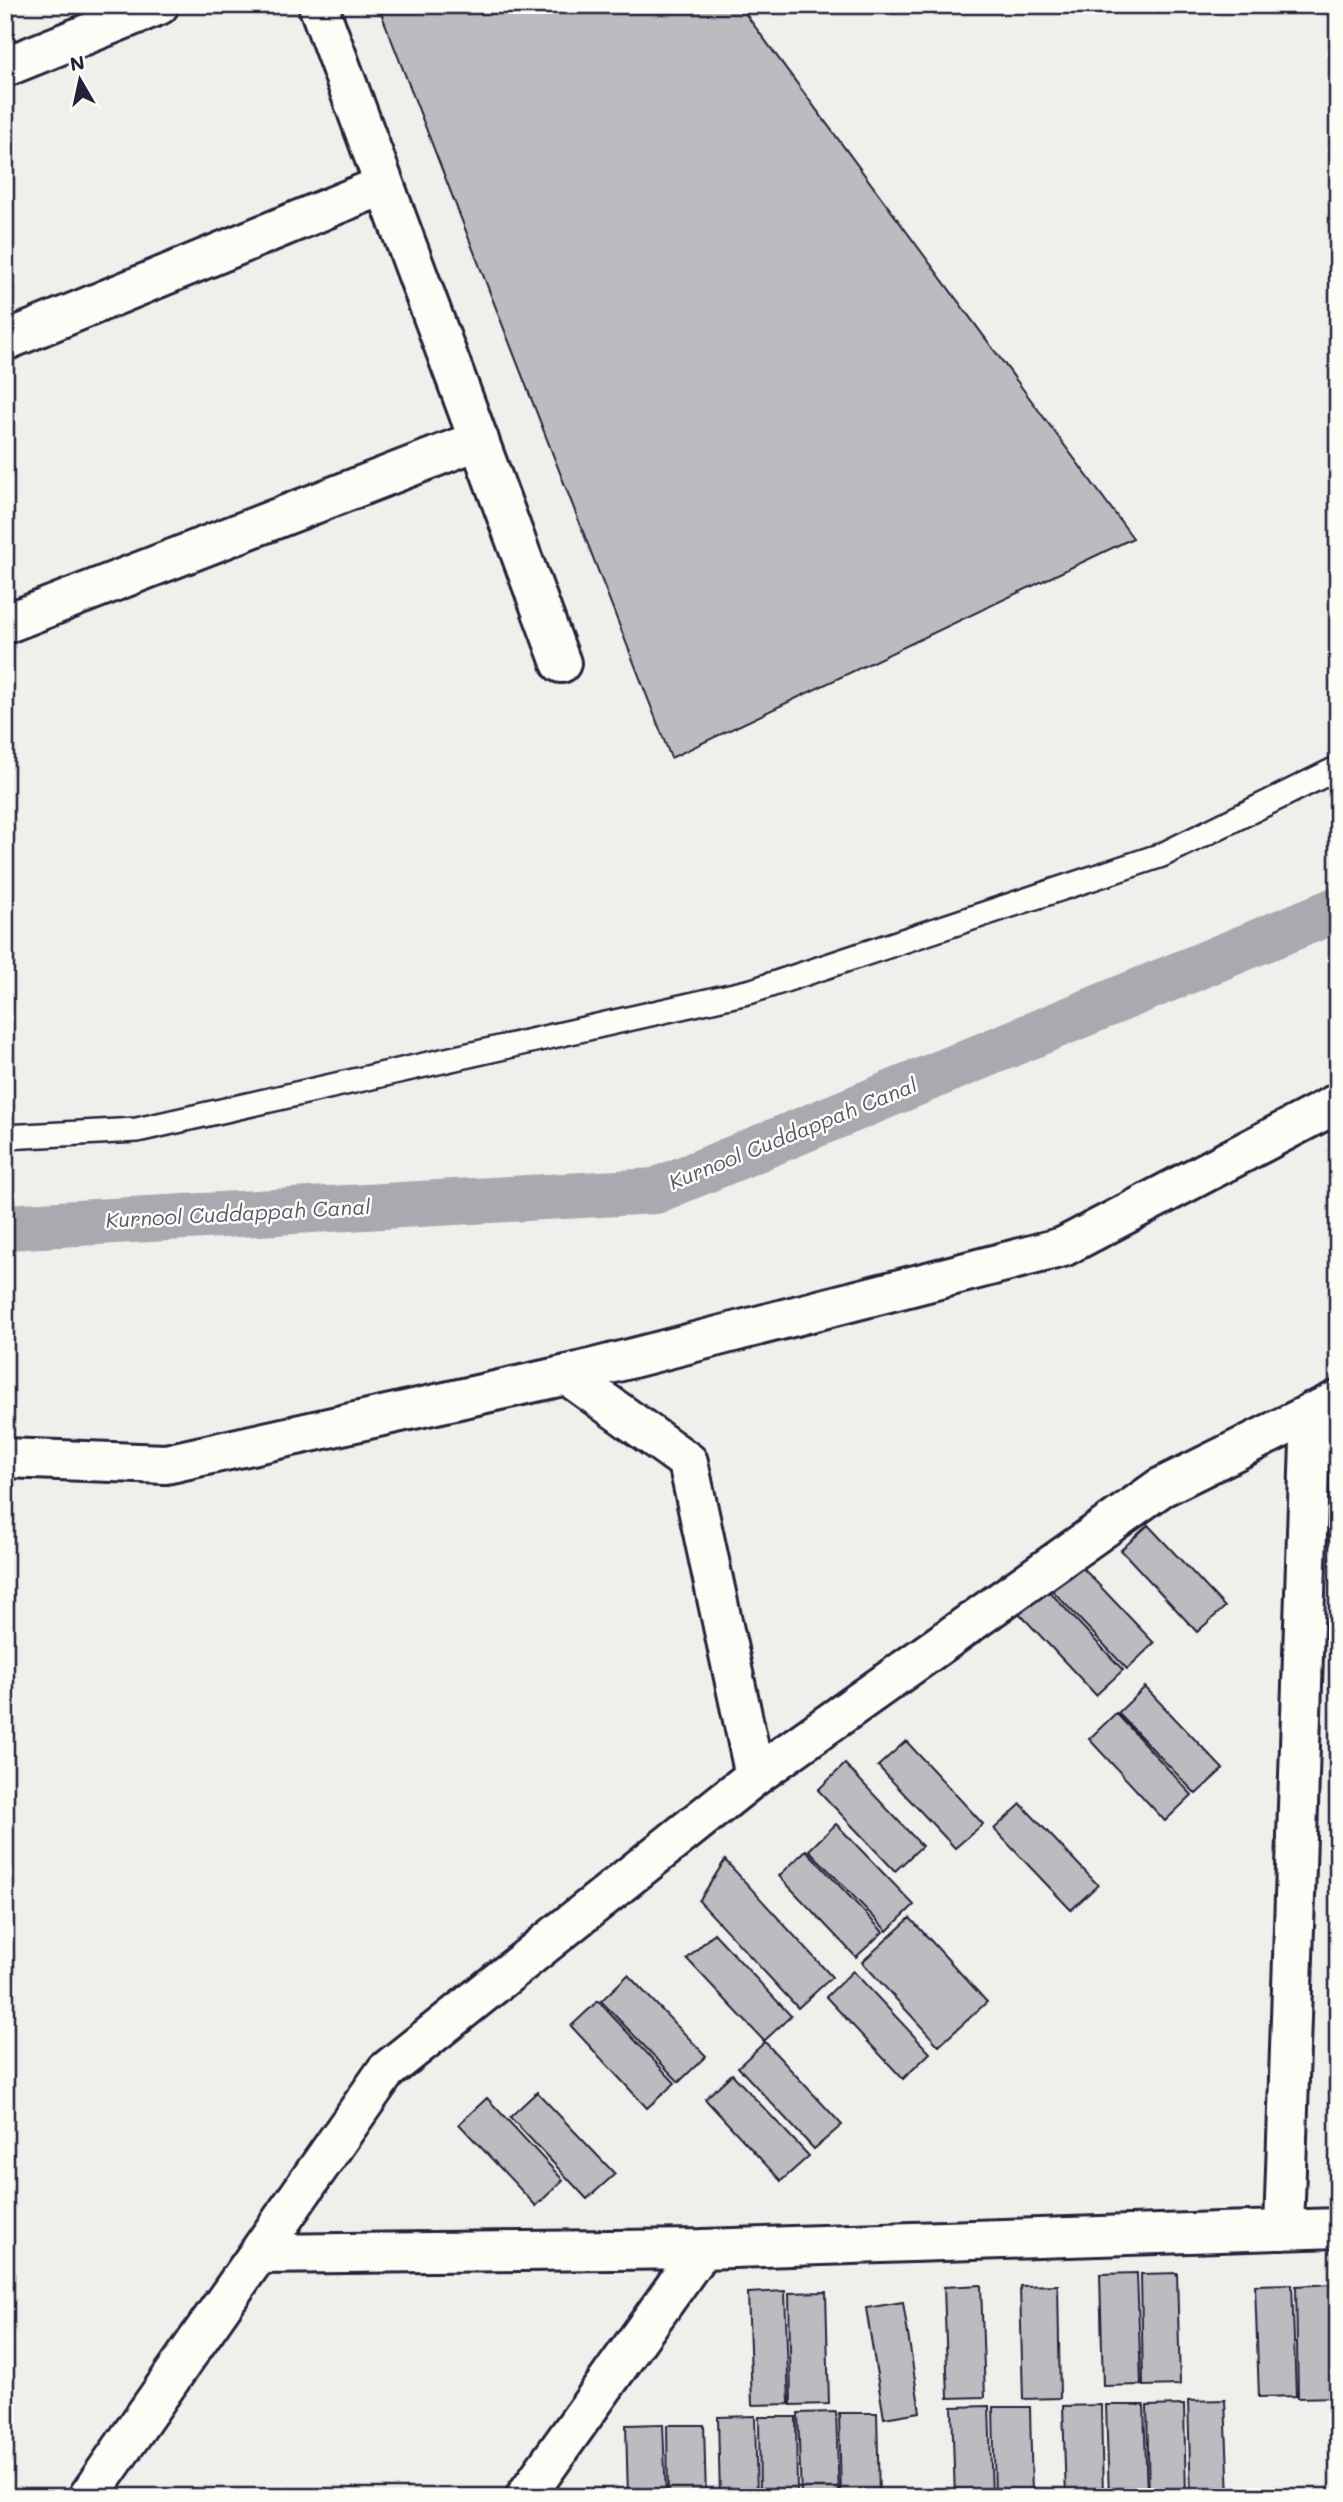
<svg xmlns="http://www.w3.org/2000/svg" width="1343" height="2502" viewBox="0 0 1343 2502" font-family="Mali,sans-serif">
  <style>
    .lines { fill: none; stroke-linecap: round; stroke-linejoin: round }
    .canal { stroke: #a9a9b0; stroke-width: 46 }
    .building { fill: #bcbcc0; stroke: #22223b; stroke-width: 2 }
    .service-casing { stroke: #22223b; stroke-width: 28 }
    .minor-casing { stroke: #22223b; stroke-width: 44 }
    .tertiary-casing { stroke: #22223b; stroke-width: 44 }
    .service { stroke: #fdfcf7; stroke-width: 23 }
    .minor { stroke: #fdfcf7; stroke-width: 38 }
    .tertiary { stroke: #fdfcf7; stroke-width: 38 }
    .labels { text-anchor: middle; stroke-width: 5; stroke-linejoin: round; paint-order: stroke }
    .water-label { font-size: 21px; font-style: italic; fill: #58586a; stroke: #fdfcf7 }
  </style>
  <rect width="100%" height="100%" fill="#f0efec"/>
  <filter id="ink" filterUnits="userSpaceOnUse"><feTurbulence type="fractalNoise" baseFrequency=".0143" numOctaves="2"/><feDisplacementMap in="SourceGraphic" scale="14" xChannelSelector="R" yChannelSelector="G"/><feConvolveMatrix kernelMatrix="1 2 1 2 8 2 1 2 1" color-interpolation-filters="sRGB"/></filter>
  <g filter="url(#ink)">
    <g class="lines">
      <path class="canal" d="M 5,1227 L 655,1191 L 1338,909"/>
    </g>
    <path class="building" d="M 378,5 L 739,5 L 1133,538 L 671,758 Z
      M 1148,1525 L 1225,1607 L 1197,1632 L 1121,1550 Z
      M 1077,1562 L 1154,1643 L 1127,1669 L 1049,1587 Z
      M 1046,1588 L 1123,1670 L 1096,1695 L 1019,1613 Z
      M 1145,1687 L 1223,1769 L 1196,1794 L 1118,1713 Z
      M 1116,1713 L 1192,1795 L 1165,1821 L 1089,1739 Z
      M 906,1741 L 983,1824 L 955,1848 L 878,1766 Z
      M 845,1764 L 922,1846 L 895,1871 L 818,1790 Z
      M 1021,1804 L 1098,1885 L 1071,1910 L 994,1829 Z
      M 836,1824 L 914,1905 L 887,1931 L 809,1850 Z
      M 806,1850 L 883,1932 L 856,1957 L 779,1876 Z
      M 725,1860 L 832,1977 L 798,2008 L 699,1901 Z
      M 910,1918 L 987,2002 L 939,2046 L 862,1962 Z
      M 714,1933 L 791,2016 L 764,2041 L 687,1959 Z
      M 853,1971 L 930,2053 L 903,2079 L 826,1997 Z
      M 628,1975 L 706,2056 L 679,2082 L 601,2001 Z
      M 598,2001 L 675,2083 L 647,2108 L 571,2026 Z
      M 765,2042 L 842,2125 L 814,2149 L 738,2067 Z
      M 732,2074 L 809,2156 L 781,2181 L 705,2099 Z
      M 537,2092 L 615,2174 L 587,2199 L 510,2117 Z
      M 487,2098 L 563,2180 L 536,2206 L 459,2124 Z
      M 1137,2273 L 1141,2385 L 1103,2386 L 1100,2274 Z
      M 1177,2273 L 1180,2385 L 1143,2386 L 1141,2274 Z
      M 1335,2280 L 1338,2280 L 1338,2354 Z
      M 1292,2284 L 1296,2396 L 1259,2397 L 1255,2285 Z
      M 1333,2284 L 1336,2397 L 1298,2398 L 1296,2286 Z
      M 981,2285 L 985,2397 L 948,2398 L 944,2287 Z
      M 1058,2285 L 1060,2398 L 1023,2399 L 1020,2286 Z
      M 785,2291 L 789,2404 L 752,2405 L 748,2293 Z
      M 826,2292 L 829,2404 L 791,2405 L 789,2293 Z
      M 903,2302 L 920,2412 L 884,2418 L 866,2308 Z
      M 1225,2400 L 1229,2497 L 1191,2497 L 1188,2401 Z
      M 1101,2405 L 1103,2497 L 1066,2497 L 1063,2406 Z
      M 1106,2405 L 1144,2405 L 1147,2497 L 1109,2497 Z
      M 1184,2405 L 1186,2497 L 1149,2497 L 1147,2406 Z
      M 989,2406 L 992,2497 L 955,2497 L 952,2407 Z
      M 993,2407 L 1030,2407 L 1032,2497 L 995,2497 Z
      M 836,2412 L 839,2497 L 801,2497 L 798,2413 Z
      M 839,2413 L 877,2413 L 879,2497 L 841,2497 Z
      M 755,2416 L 757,2497 L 720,2497 L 718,2417 Z
      M 759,2417 L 796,2417 L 797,2497 L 760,2497 Z
      M 663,2424 L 666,2497 L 628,2497 L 626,2425 Z
      M 667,2425 L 704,2425 L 706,2497 L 668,2497 Z"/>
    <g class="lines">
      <g class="service-casing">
        <path id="service" d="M 5,1137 L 137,1130 L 752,991 L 1162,855 L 1338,768"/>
      </g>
      <g class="minor-casing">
        <path id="minor" d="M 318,5 L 561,663
          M 5,67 L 159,5
          M 5,341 L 384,185
          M 5,624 L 479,440
          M 567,1375 L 688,1462 L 755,1776
          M 1284,2230 L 1311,1412
          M 258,2254 L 702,2249
          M 88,2497 L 386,2071 L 755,1776 L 1160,1488 L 1338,1400
          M 525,2497 L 702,2249 L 1338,2228"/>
      </g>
      <g class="tertiary-casing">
        <path id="tertiary" d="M 5,1458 L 166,1464 L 567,1375 L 1063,1247 L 1338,1103"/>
      </g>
      <use href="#service" class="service"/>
      <use href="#minor" class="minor"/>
      <use href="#tertiary" class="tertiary"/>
    </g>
  </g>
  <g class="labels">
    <g class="water-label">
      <text transform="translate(793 1134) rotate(-22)" y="7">Kurnool Cuddappah Canal</text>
      <text transform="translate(238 1214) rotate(-3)" y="7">Kurnool Cuddappah Canal</text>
    </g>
  </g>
  <rect width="1343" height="2502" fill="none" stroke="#fdfcf7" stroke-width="28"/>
  <rect x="14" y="14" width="1315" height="2474" fill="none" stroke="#22223b" stroke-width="2.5" filter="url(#ink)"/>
  <g transform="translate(80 80) rotate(351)" stroke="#fdfcf7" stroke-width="5" paint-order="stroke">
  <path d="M0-5L12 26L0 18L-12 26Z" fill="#22223b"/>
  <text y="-10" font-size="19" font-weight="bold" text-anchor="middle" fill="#22223b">N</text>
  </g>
</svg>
